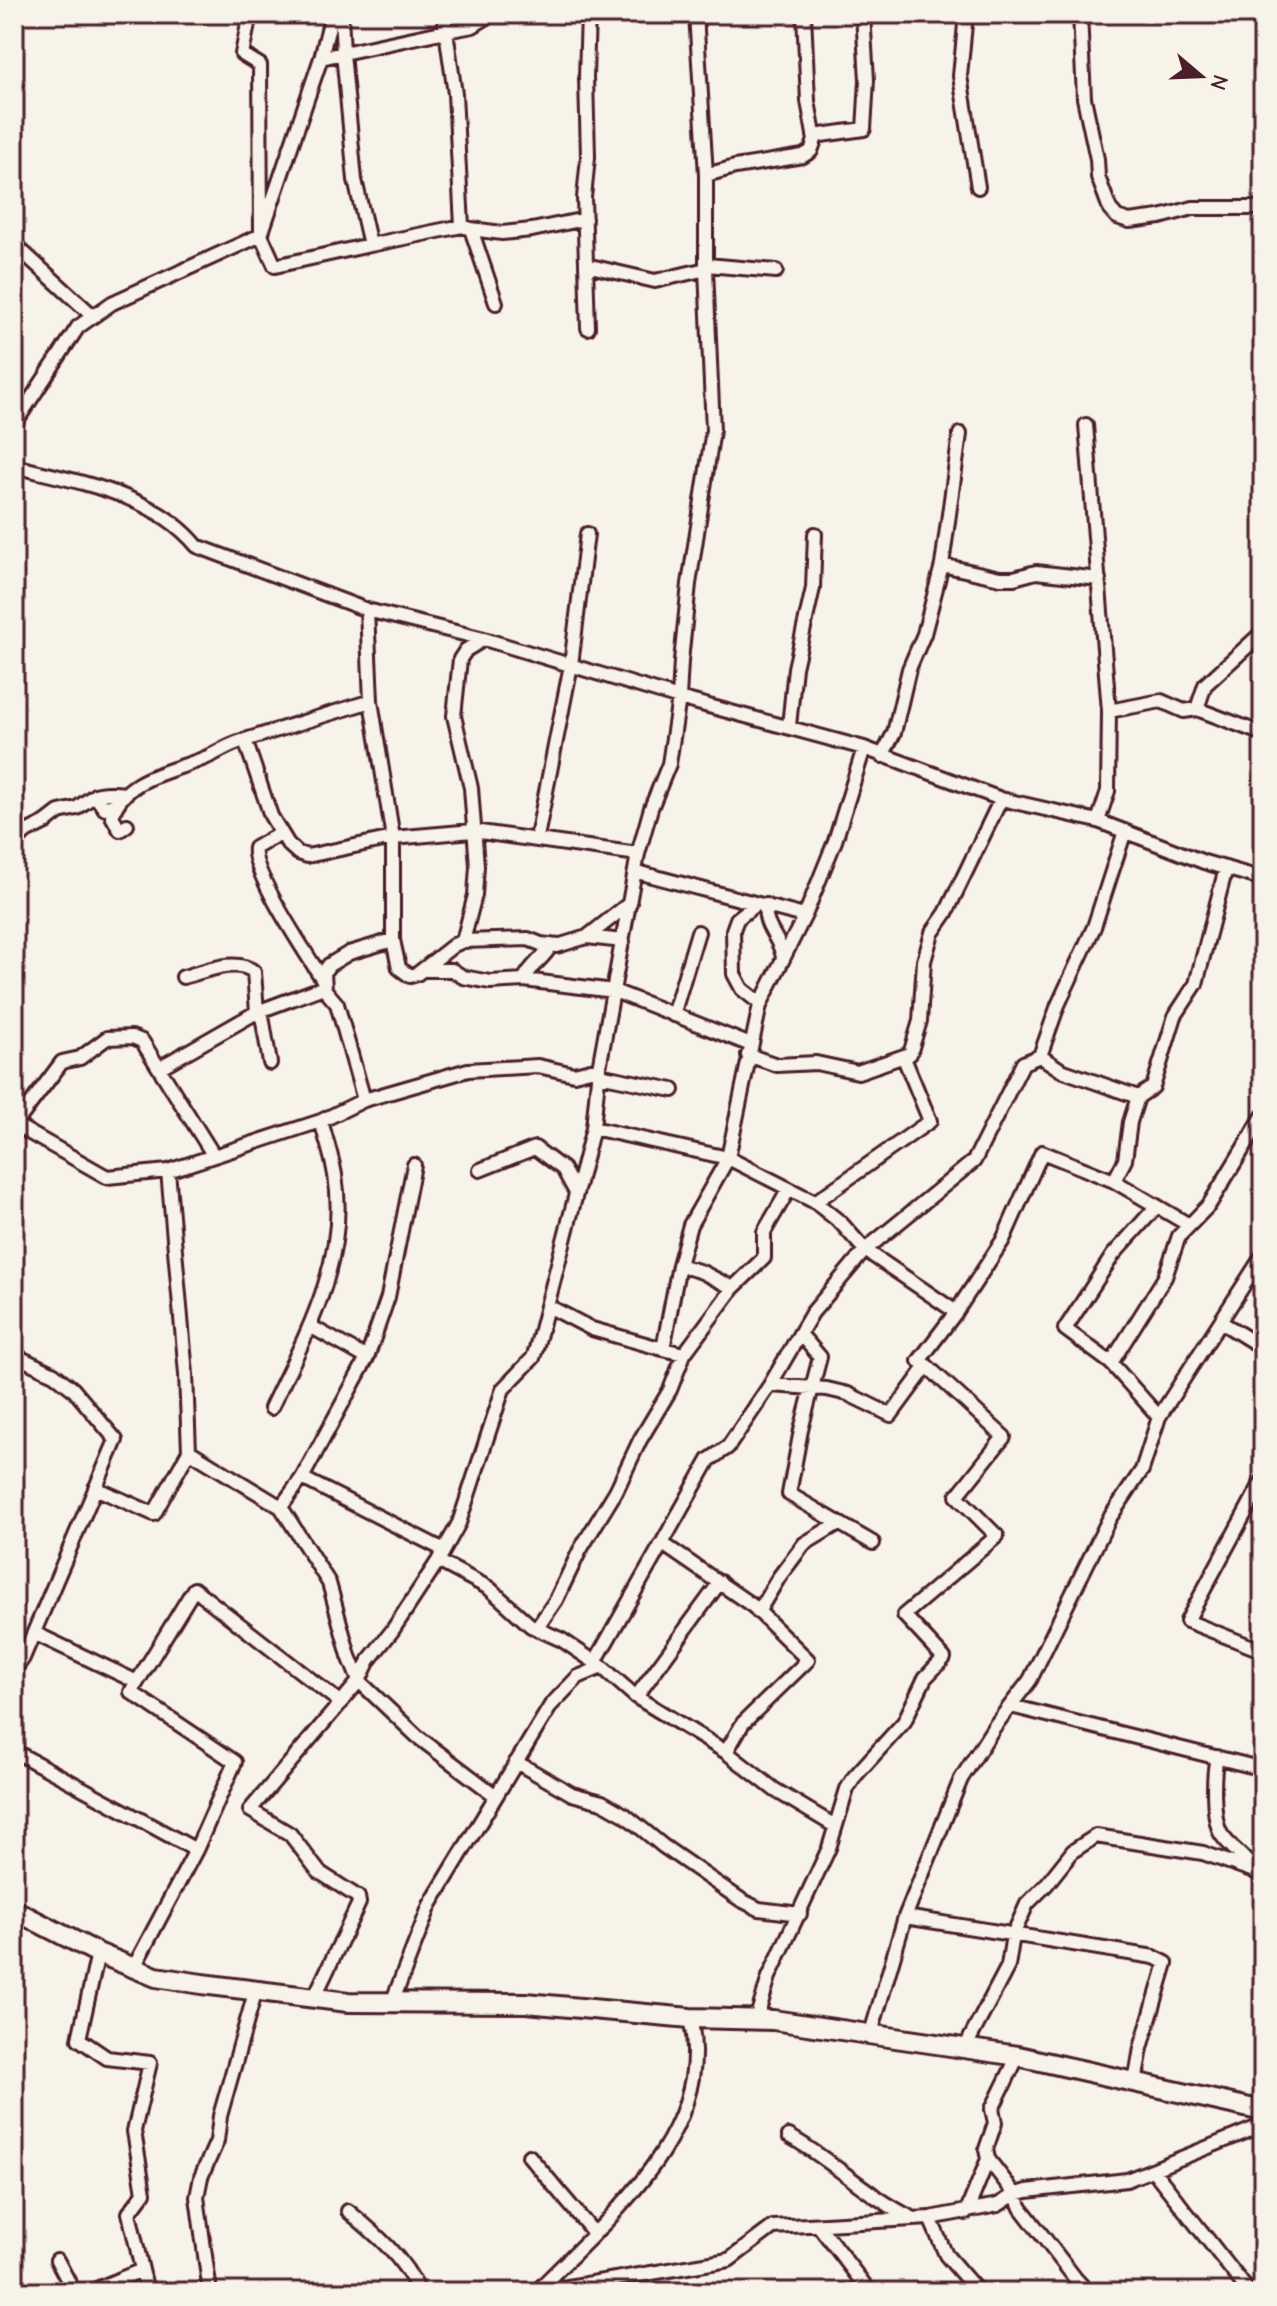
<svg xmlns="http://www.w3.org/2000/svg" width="1277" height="2306" viewBox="0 0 1277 2306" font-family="'Comic Neue',sans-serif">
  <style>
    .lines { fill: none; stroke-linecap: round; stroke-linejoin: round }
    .street-casing { stroke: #4a1f2b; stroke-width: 18 }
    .secondary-casing { stroke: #4a1f2b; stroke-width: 24 }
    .street { stroke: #f7f3e8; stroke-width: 12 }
    .secondary { stroke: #f7f3e8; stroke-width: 18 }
  </style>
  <rect width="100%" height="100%" fill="#f7f3e8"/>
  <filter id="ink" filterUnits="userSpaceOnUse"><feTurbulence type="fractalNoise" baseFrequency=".0125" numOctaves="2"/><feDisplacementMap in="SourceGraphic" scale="16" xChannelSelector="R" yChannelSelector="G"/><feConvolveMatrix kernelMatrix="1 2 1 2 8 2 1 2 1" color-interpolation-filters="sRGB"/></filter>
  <g filter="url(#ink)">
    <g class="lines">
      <g class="street-casing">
        <path id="street" d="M 341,14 L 343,53 L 321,58 L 261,235 L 275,266 L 370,245
          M 444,14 L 446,31 L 343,53 L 355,180 L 370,245 L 462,226
          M 588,14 L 586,77 L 588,157 L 584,198 L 588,328
          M 966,14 L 960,76 L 978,187
          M 1080,14 L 1084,98 L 1097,159 L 1098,177 L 1110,209 L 1117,217 L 1129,221 L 1160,217 L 1193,208 L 1263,208
          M 321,58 L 332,14
          M 814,136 L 864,129 L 867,80 L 863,14
          M 706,175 L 735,167 L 803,156 L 811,151 L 815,140 L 808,101 L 804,14
          M 471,229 L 462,226 L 455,94 L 446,31 L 473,26 L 492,14
          M 14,244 L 93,316
          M 586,265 L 655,281 L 706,269
          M 707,265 L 776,271
          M 496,303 L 471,229 L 502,233 L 532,230 L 585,219
          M 14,425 L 78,327 L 112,303 L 261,235 L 260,65 L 242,54 L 250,14
          M 1086,425 L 1109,711 L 1108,791 L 1098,821
          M 14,466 C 77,482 153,493 197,546 L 367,610 L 484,639 L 679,698 L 864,748 L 1001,799 L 1098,821 L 1204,862 L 1263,879
          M 942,565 L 1000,578 L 1014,578 L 1036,572 L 1099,579
          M 367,610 L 371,701 L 393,838 L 393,940 L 399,968 L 410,976 L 417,974 L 454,945 L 463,941 L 528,939 L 541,944 L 557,946 L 587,937 L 630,903
          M 371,701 L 245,740 L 271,816 L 288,844 L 298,853 L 307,856 L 393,838 L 473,831 L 638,854
          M 1197,709 L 1205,685 L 1263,632
          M 1109,711 L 1161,701 L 1184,711 L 1197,709 L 1263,734
          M 789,726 L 795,668 L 813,588 L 815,534
          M 882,756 L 894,733 L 909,669 L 924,634 L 942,565 L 960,434
          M 116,804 L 104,808 L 95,795 C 101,793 119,792 124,794
          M 127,825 L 120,830 L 112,816 C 124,777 172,772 205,758 C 219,752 229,744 245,740
          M 281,833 L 255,848 C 250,870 309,958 323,980
          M 537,837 L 571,665 L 587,534
          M 14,843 L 26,832 L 46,822 L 59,812 L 77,808 L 95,795
          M 637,872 L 804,916
          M 756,904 L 737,919 L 733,930 L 734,974 L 742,989 L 761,1004
          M 766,905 C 762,927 781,938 783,958
          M 587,937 L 623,941
          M 463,941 L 475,895 L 477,866 L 471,788 L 454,716 L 460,659 L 466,650 L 484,639
          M 551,945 C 545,958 530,965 524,980 L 614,991 L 751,1045
          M 423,970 L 452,970 L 463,977 L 490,982 L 524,980
          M 183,977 C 204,972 236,957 254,972 L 257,1012
          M 261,1010 L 270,1063
          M 673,1015 L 698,932
          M 748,1055 L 777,1065 L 816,1063 L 858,1072 L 910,1054 L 920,1021 L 924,961 L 932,933 L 946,913 L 1001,799
          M 1040,1056 L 1061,1070 L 1138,1097
          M 159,1068 L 257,1012 L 324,987
          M 599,1075 L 673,1090
          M 364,1100 L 337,1004 L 325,990 L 324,972 L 329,965 L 349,953 L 393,940
          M 16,1123 L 62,1062 L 80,1058 L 107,1038 L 132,1037 L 142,1041 L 214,1156
          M 14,1124 L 107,1177 L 168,1171 L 321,1121 L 364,1100 L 468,1070 L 538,1066 L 574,1074 L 599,1068
          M 593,1128 L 728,1158 L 815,1202 L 841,1223 L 865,1250 L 956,1312
          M 480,1170 L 535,1148 L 563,1169 L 575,1191
          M 168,1171 L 186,1374 L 189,1451 L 281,1507 L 302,1478 L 367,1358 L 310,1326
          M 1114,1181 L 1125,1160 L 1130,1122 L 1138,1097 L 1153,1087 L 1175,1016 L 1196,984 L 1226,868
          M 815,1202 L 930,1121 L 904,1058
          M 1157,1206 L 1113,1255 L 1065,1329 L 1111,1363 L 1165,1277 L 1179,1236 L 1209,1205 L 1263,1116
          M 733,1288 L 764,1258 L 764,1232 L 789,1189
          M 548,1306 L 592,1329 L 663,1349
          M 1221,1322 L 1263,1348
          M 800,1334 L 820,1357 L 801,1430 L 789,1494 L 873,1543
          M 684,1354 L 663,1349 L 679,1265 L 690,1225 L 728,1158 L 760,1005 L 806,913 L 835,841 L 864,748
          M 14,1355 L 54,1374 L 73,1389 L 116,1440 L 23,1658 L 14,1671
          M 367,1358 L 388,1297 L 414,1165
          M 1111,1363 L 1159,1417
          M 770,1385 L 827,1389 L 848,1394 L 891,1415 L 927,1366 L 919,1361 L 956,1312 L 1003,1240 L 1042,1152 L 1114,1181 L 1189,1225
          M 271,1408 C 306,1335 349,1259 335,1175 C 332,1157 326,1139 321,1121
          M 302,1478 L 444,1550
          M 1263,1480 L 1187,1621 L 1263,1651
          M 95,1488 L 154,1514 L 189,1451
          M 281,1507 L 329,1583 L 349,1656 L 359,1681 L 418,1737 L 496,1796 L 430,1905 L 393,2000
          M 663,1544 L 753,1606 L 808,1660 L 743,1723 L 726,1752
          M 438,1561 L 489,1588 L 531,1626 L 562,1640 L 602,1667 L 636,1697 L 726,1752 L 775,1790 L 835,1826
          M 758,1612 L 779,1577 L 804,1544 L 837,1524
          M 537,1628 L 556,1600 L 580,1550 L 616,1491 L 640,1440 L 670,1390 L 684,1354 L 733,1288 L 702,1272 L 679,1265
          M 34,1633 L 137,1682
          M 595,1662 L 709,1460 L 728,1447 L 770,1385 L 812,1313 L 865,1250 L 974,1161 L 1023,1063 L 1040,1056 L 1058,1005 L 1094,927 L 1125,831
          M 636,1697 L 720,1582
          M 1011,1706 L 1263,1769
          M 14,1751 L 196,1850
          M 1217,1757 C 1213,1774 1212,1818 1221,1834 C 1230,1848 1246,1857 1255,1872
          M 516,1762 L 572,1794 L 602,1802 L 625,1815 L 663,1846 L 741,1900 L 759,1909 L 800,1914
          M 496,1796 L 551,1705 L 578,1677 L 602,1667
          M 905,1917 L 1154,1957 L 1166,1963 L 1141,2048 L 1135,2083
          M 98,1953 L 79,2039 L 107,2058 L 150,2063 L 134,2131 L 144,2193 L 129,2213 L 142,2270
          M 134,1967 L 196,1850 L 235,1762 L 131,1692 L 194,1589 L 341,1703
          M 315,1996 L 359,1903 L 358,1897 L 319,1872 L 290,1834 L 250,1810 L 359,1681 L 369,1660 L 392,1631 L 438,1561 L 459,1523 L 503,1389 L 533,1358 L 536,1349 L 593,1128 L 599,1068 L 638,854 L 651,808 L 669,764 L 679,698 L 681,661 L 689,584 L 713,430 L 706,269 L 706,175 L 696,14
          M 756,2020 L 769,1977 L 829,1848 L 847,1789 L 855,1776 L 904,1722 L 925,1678 L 944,1658 L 904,1615 L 997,1536 L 957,1496 L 1004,1437 L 927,1366
          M 871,2033 L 905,1917 L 961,1779 L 994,1727 L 1030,1680 L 1109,1519 L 1142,1470 L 1159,1417 L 1263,1255
          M 965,2048 L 1008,1966 L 1013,1935 L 1027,1904 L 1046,1885 L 1073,1851 L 1096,1836 L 1203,1853 L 1263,1874
          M 1018,2056 L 992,2109 L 995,2123 L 986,2149 L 988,2159 L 1015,2194 L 1021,2208 L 1075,2278 L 1088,2292
          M 789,2136 C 832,2160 867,2196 912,2218
          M 529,2156 L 594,2233
          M 1153,2170 L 1249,2292
          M 348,2211 C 375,2233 405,2259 419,2292
          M 966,2213 L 988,2159
          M 930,2218 L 946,2255 L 978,2292
          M 819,2226 L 870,2292
          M 57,2260 L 74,2292
          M 89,2292 L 142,2270 L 147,2292
          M 210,2292 L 197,2197 L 201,2177 L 217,2141 L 220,2116 L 256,1989
          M 536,2292 C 607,2219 717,2132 690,2018
          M 538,2292 L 729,2260 L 773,2227 L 930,2218 L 998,2205 L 1015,2194 L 1027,2191 L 1127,2180 L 1263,2125"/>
      </g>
      <g class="secondary-casing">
        <path id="secondary" d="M 14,1910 L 98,1953 L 156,1977 L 202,1984 L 348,2002 L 526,2003 L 690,2018 L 773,2020 L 1018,2056 L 1263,2111"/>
      </g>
      <use href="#street" class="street"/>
      <use href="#secondary" class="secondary"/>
    </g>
  </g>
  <rect width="1277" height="2306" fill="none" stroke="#f7f3e8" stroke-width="48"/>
  <rect x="24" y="24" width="1229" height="2258" fill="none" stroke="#4a1f2b" stroke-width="3" filter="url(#ink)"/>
  <g transform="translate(1201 76) rotate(109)" stroke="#f7f3e8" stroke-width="6" paint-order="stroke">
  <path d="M0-6L14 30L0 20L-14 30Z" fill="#4a1f2b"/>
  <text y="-12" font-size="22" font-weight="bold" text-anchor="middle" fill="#4a1f2b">N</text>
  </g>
</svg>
